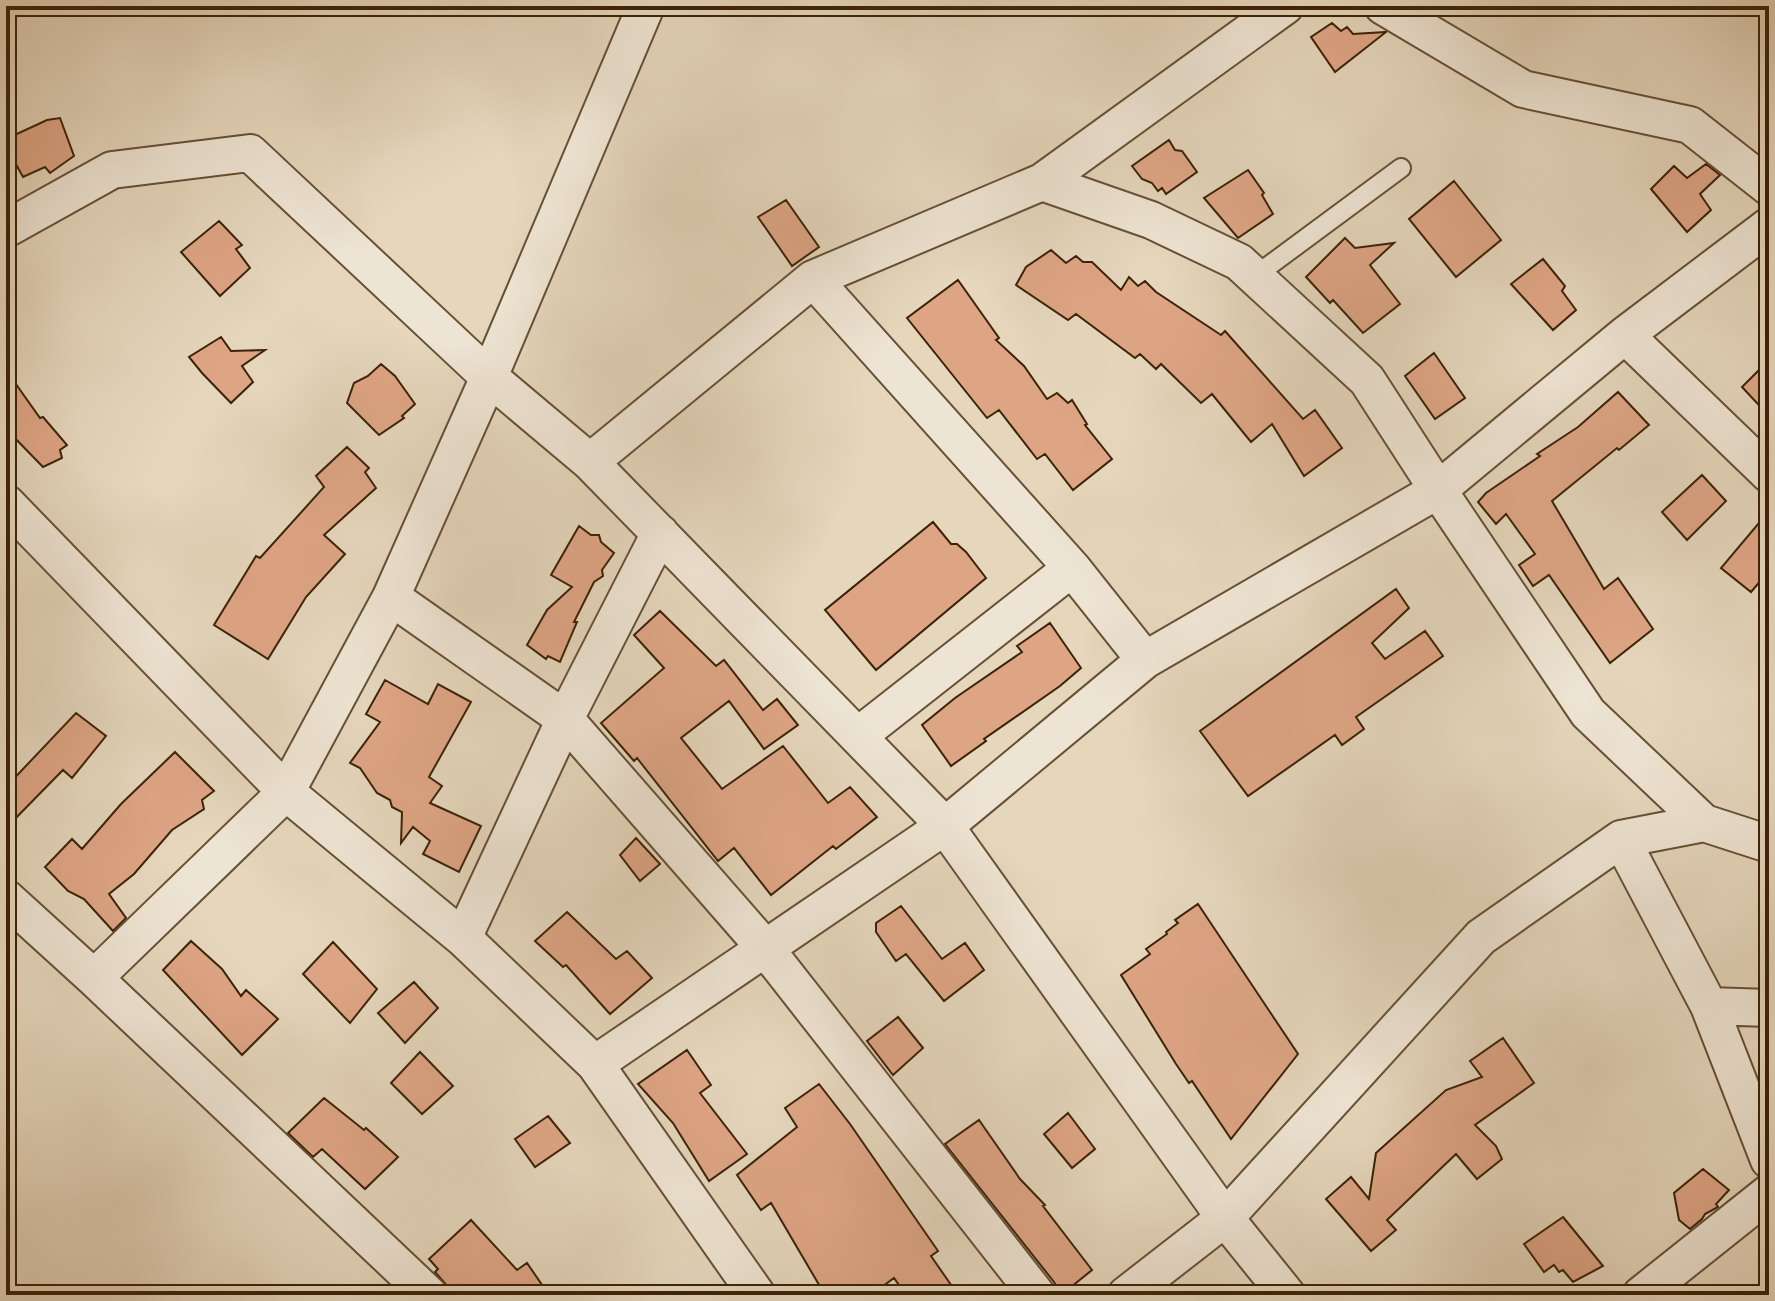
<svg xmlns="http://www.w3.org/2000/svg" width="1775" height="1301" viewBox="0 0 1775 1301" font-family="'Sorts Mill Goudy',serif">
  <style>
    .building { fill: #dea585; stroke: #3b2307; stroke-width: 2 }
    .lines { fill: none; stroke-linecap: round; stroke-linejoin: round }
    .service-casing { stroke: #665034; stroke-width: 22 }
    .minor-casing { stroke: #665034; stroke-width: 40 }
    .service { stroke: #eee4d3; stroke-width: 18 }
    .minor { stroke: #eee4d3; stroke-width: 36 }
  </style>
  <rect width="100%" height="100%" fill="#e5d6bc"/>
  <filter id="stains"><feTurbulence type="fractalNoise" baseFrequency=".0025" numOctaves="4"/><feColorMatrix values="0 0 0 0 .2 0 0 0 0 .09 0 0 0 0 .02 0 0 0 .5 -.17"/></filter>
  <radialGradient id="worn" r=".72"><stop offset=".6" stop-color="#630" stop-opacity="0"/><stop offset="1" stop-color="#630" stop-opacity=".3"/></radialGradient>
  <path class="building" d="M 1332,23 L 1341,31 L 1347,27 L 1353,34 L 1386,32 L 1335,72 L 1311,37 Z
    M 60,118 L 74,156 L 50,173 L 45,167 L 23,177 L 6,146 L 6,139 L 47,120 Z
    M 1169,140 L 1175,150 L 1182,151 L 1197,172 L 1166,194 L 1162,188 L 1158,191 L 1152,183 L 1142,179 L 1132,166 Z
    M 1706,164 L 1720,175 L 1700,194 L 1711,210 L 1687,232 L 1651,189 L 1674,166 L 1687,178 Z
    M 1248,170 L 1264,193 L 1262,195 L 1273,214 L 1238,238 L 1204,198 Z
    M 1454,181 L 1501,240 L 1456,277 L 1409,219 Z
    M 786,200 L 819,247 L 792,266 L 758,217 Z
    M 219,221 L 242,245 L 236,249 L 250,268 L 220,296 L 181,252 Z
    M 1345,238 L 1355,248 L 1394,243 L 1370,265 L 1400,304 L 1363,333 L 1333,300 L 1330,303 L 1306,277 Z
    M 1051,250 L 1066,263 L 1076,256 L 1083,262 L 1092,262 L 1121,290 L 1129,277 L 1138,286 L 1145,281 L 1156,292 L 1221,335 L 1225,331 L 1303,419 L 1315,410 L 1342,448 L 1304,476 L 1272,424 L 1251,442 L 1212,394 L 1201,403 L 1161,364 L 1156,369 L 1140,354 L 1135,358 L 1076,314 L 1068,320 L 1016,285 L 1026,267 Z
    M 1543,259 L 1565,286 L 1562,291 L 1576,310 L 1553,330 L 1511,284 Z
    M 958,280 L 999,338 L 996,340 L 1024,366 L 1047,399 L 1057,393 L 1068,403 L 1072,400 L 1087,424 L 1085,425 L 1112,459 L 1073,490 L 1045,454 L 1037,459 L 999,410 L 987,418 L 907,318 Z
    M 221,337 L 231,351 L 265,350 L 242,366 L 253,382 L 231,403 L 202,373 L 189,357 Z
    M 1434,353 L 1465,398 L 1435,419 L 1405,376 Z
    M 1769,360 L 1769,416 L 1742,387 Z
    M 381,364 L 395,376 L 415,404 L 402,416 L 404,418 L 379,435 L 347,403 L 354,383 L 368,376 Z
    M 6,370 L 40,418 L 43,417 L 67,445 L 60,450 L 62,458 L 43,467 L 6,429 Z
    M 1618,392 L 1649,425 L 1619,450 L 1617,448 L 1552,501 L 1604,589 L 1618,578 L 1653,629 L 1610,663 L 1549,575 L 1533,586 L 1519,565 L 1535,554 L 1506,514 L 1496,524 L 1478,502 L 1486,493 L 1540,456 L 1537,454 L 1578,427 Z
    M 347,447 L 369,468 L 365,472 L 376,488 L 324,535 L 345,554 L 306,597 L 268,659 L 214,625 L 256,556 L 260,558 L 324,487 L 316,476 Z
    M 1702,475 L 1726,501 L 1687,540 L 1662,512 Z
    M 1769,511 L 1769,571 L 1751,592 L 1721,568 Z
    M 933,522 L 951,544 L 957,544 L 966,552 L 986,578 L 876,670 L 825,610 Z
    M 579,526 L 591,535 L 599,535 L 601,542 L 614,553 L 602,570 L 603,576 L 594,582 L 574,622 L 577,622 L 560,662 L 548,656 L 546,659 L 527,645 L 547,610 L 572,587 L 551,575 Z
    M 1396,589 L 1409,608 L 1372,643 L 1385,659 L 1425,631 L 1443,656 L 1356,717 L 1364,729 L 1342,745 L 1335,735 L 1248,796 L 1200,731 Z
    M 660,611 L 716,666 L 724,660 L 763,710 L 777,699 L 798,725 L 764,749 L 729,701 L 681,738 L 722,789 L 783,746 L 828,803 L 850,787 L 877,817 L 836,849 L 833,846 L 771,895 L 734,848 L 718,861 L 637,758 L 634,761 L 601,723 L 664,668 L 634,635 Z
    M 1050,623 L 1081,668 L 1060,686 L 984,739 L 986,741 L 951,766 L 922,725 L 955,698 L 1022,652 L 1017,646 Z
    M 385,680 L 428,704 L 438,684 L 471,702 L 429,777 L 442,786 L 430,803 L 481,826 L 459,872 L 423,854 L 430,841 L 413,827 L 401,843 L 402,812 L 392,807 L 390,800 L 377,793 L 360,768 L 350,763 L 380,722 L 366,714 Z
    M 76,713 L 106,736 L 72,778 L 63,770 L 6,828 L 6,787 Z
    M 175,752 L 214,791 L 202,800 L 204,809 L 172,830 L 134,874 L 109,894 L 126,918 L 113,931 L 84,899 L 68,891 L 45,867 L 72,839 L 82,849 L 121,804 Z
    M 636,838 L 660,864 L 640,881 L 620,855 Z
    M 1198,904 L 1298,1054 L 1231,1139 L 1192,1081 L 1189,1083 L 1176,1064 L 1121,975 L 1150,954 L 1146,949 L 1167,934 L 1166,932 L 1178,923 L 1175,920 Z
    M 901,906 L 942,959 L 965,943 L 984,970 L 944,1001 L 906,954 L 896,961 L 876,932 L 876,923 Z
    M 567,912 L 616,959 L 627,951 L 652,978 L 610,1014 L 566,965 L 563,967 L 535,941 Z
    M 191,941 L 222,969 L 241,996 L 246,990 L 278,1019 L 242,1055 L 163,970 Z
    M 333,942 L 377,989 L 350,1023 L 303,974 Z
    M 414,982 L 438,1008 L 405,1043 L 378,1013 Z
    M 898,1017 L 923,1048 L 893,1075 L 867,1041 Z
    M 1503,1038 L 1534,1083 L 1475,1125 L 1496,1146 L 1502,1159 L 1477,1179 L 1456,1154 L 1387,1220 L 1396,1230 L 1371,1251 L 1326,1199 L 1351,1177 L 1369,1199 L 1376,1153 L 1446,1090 L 1482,1077 L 1470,1061 Z
    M 687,1050 L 711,1085 L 700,1093 L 747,1154 L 709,1181 L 673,1123 L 638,1084 Z
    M 420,1052 L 453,1086 L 422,1114 L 391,1083 Z
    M 819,1084 L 850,1124 L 938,1251 L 931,1256 L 958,1295 L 906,1295 L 894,1278 L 871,1295 L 825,1295 L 771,1203 L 761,1210 L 737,1175 L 797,1127 L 785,1108 Z
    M 324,1098 L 364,1130 L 366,1128 L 398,1157 L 365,1189 L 322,1149 L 313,1157 L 288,1133 Z
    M 1068,1113 L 1095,1149 L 1072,1168 L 1044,1134 Z
    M 548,1116 L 570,1143 L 535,1167 L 515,1139 Z
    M 979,1120 L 1020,1179 L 1045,1205 L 1043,1206 L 1092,1270 L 1061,1295 L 1054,1282 L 945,1144 Z
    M 1703,1169 L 1729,1190 L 1716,1204 L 1718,1207 L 1705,1214 L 1702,1219 L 1690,1229 L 1679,1220 L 1674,1193 Z
    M 1563,1217 L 1603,1266 L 1573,1282 L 1563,1270 L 1559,1272 L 1554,1265 L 1544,1272 L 1524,1244 Z
    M 471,1220 L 517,1270 L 527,1263 L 549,1295 L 455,1295 L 435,1272 L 438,1269 L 429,1259 Z"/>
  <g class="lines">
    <g class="service-casing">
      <path id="service" d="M 1255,276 L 1401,168"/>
    </g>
    <g class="minor-casing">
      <path id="minor" d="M 1383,6 L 1523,89 L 1690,125 L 1769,187
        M 1042,182 L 1285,6
        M 6,229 L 112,170 L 250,153 L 489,377 L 590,462 L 945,826 L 1225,1218 L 1287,1295
        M 813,279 L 1072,568 L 1145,660
        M 1625,335 L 1769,474
        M 590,462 L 813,279 L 1042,182 L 1151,220 L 1239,262 L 1367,380 L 1438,490 L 1588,713 L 1704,823 L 1769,844
        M 6,503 L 286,792 L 463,938 L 595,1064 L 757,1295
        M 391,597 L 565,719 L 765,948 L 1037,1295
        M 858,736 L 1072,568
        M 1621,839 L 1709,1006 L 1769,1160
        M 6,898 L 94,978 L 429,1295
        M 463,938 L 565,719 L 660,533
        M 94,978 L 286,792 L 391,597 L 489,377 L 646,6
        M 1709,1006 L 1769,1008
        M 595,1064 L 945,826 L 1145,660 L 1438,490 L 1625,335 L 1769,226
        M 1126,1295 L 1225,1218 L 1481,937 L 1621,839 L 1704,823
        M 1641,1295 L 1769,1193"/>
    </g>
    <use href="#service" class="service"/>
    <use href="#minor" class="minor"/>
  </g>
  <rect width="1775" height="1301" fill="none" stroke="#e5d6bc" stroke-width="32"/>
  <rect x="8" y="8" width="1759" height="1285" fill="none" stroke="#3b2307" stroke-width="4"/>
  <rect x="16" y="16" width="1743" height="1269" fill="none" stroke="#3b2307" stroke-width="2"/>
  <rect width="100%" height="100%" filter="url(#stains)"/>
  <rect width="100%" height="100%" fill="url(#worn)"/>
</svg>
